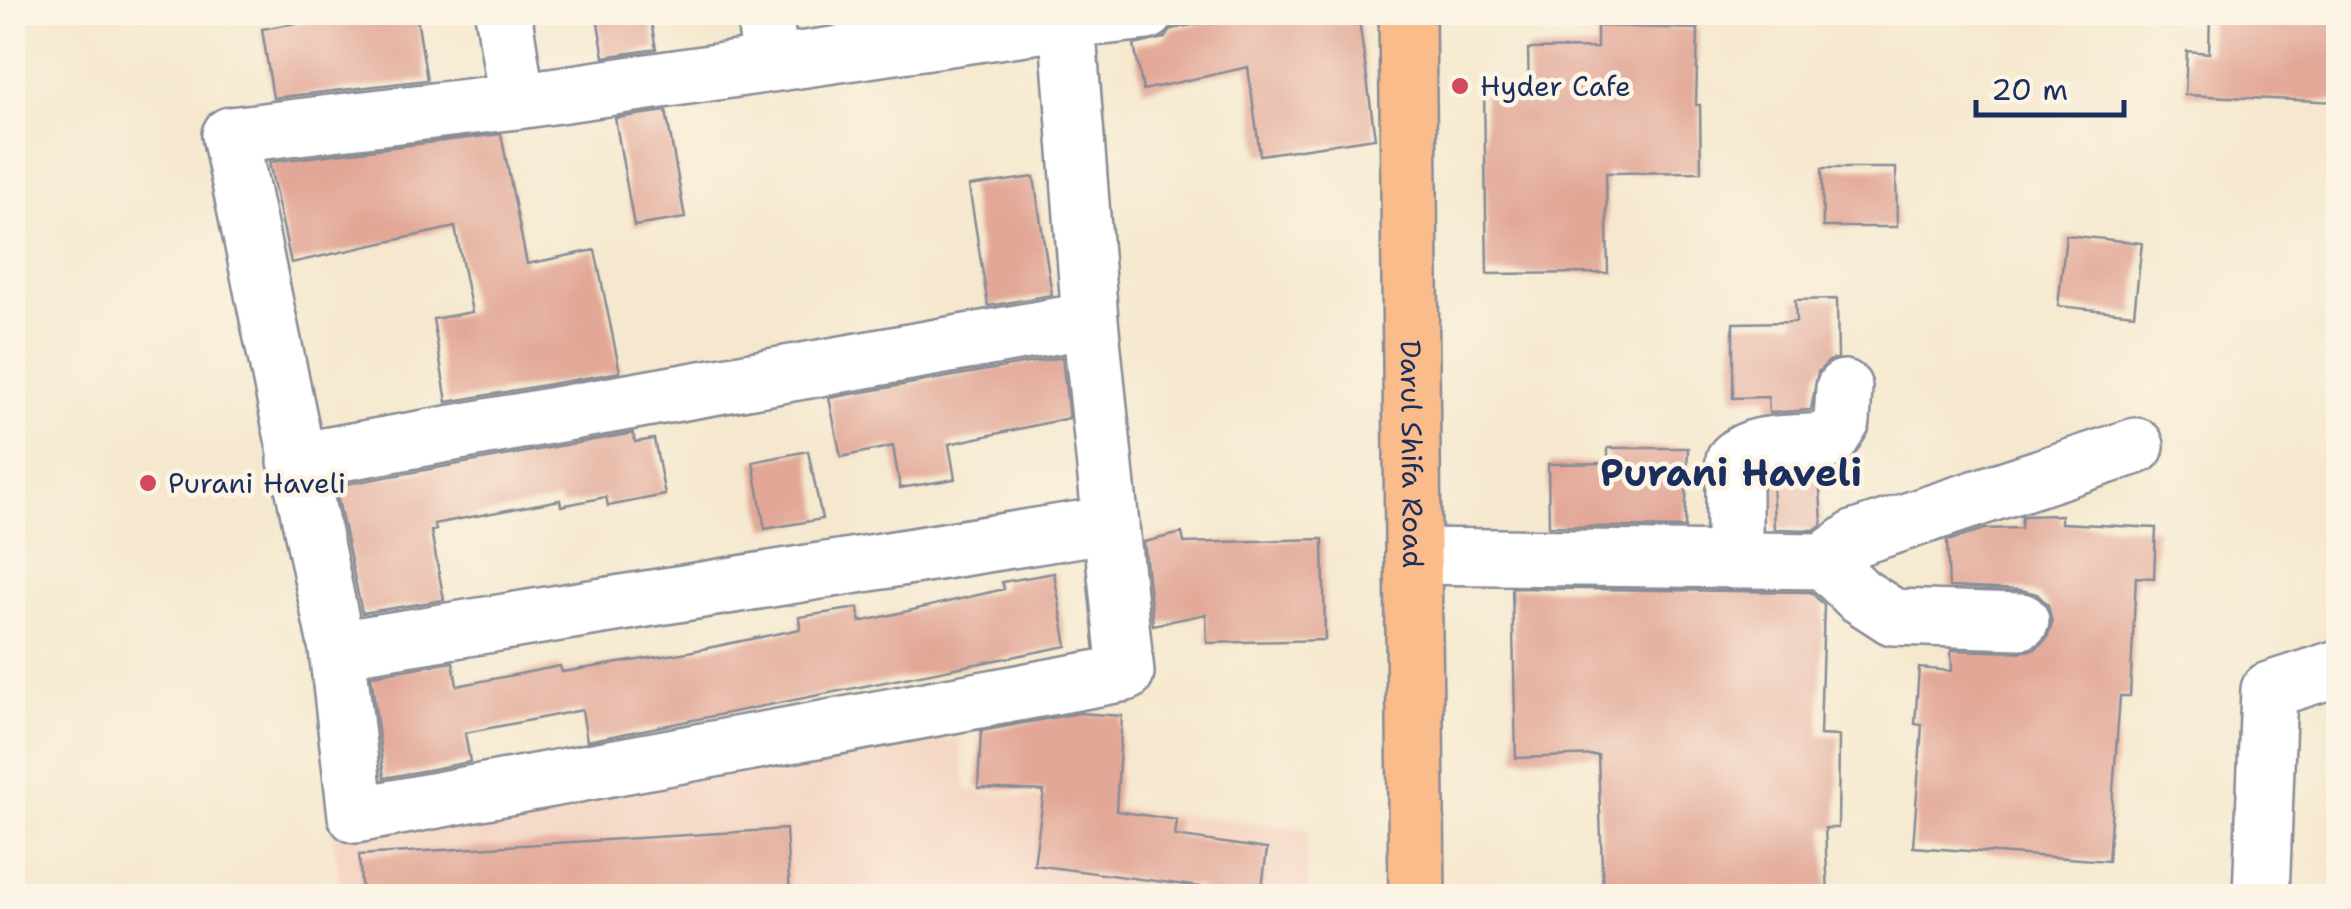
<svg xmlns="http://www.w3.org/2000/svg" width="2351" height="909" viewBox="0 0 2351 909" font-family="'Shantell Sans',sans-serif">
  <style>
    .built { fill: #f4d3c1 }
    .building { fill: #e2a797 }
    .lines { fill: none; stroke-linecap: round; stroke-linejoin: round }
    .minor-casing { stroke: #888c96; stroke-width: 60 }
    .primary-casing { stroke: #888c96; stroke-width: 60 }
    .minor { stroke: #fff; stroke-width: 55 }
    .primary { stroke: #fabc8b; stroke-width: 55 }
    .poi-dot { fill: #d1495b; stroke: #fcf5e5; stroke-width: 4 }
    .labels { text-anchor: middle; stroke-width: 9; stroke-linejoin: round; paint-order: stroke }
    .poi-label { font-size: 28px; fill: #1b2f5e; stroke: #fcf5e5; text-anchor: start }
    .street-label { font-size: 28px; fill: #1b2f5e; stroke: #fcf5e5 }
    .district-label { font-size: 38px; font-weight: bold; fill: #1b2f5e; stroke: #fcf5e5 }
  </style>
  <rect width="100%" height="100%" fill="#fcf5e5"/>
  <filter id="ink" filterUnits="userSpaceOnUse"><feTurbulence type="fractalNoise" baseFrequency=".01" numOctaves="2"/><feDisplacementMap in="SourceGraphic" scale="20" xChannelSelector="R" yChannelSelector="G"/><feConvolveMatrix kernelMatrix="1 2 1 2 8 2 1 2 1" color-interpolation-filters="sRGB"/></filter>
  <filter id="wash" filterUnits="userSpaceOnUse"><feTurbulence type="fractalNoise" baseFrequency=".0048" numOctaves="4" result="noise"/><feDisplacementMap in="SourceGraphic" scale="40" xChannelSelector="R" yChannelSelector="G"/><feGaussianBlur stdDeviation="2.25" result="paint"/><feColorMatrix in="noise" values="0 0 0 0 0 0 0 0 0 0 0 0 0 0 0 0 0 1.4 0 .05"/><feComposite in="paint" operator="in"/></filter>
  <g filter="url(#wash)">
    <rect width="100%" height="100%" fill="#f5e8ce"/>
    <path class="built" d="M 959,738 L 967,790 L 1308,829 L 1307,896 L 341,896 L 333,829 Z"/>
    <g id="blocks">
      <path class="building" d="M 359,12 L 416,12 L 427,80 L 273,98 L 262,29 Z
        M 596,12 L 649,12 L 656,49 L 604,57 Z
        M 1299,12 L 1358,12 L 1375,138 L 1260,155 L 1248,67 L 1143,90 L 1134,45 L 1165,38 L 1172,29 L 1230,17 L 1231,22 Z
        M 2210,12 L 2338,12 L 2338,102 L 2185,95 L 2187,51 L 2209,53 Z
        M 1597,26 L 1698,29 L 1696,105 L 1700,105 L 1701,172 L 1606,173 L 1608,273 L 1487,274 L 1484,93 L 1529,92 L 1528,49 L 1597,48 Z
        M 666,111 L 685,218 L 634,226 L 615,118 Z
        M 501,134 L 527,264 L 595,250 L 620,372 L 447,402 L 433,319 L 472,312 L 455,227 L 291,263 L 269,162 Z
        M 1822,168 L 1896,168 L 1897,227 L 1823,227 Z
        M 1034,177 L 1052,295 L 988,306 L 969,186 Z
        M 2066,235 L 2142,243 L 2134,314 L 2058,306 Z
        M 1837,299 L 1838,358 L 1829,361 L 1818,372 L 1811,410 L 1769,413 L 1768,397 L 1733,398 L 1733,323 L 1796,322 L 1795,300 Z
        M 1062,357 L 1069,418 L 949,444 L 955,479 L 900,488 L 893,446 L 841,457 L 829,398 Z
        M 633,433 L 635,442 L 654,439 L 665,495 L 608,506 L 606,497 L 561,506 L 560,500 L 434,524 L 436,530 L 431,531 L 444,600 L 362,613 L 335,486 Z
        M 1608,448 L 1688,448 L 1685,528 L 1549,526 L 1548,464 L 1608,463 Z
        M 808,451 L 822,519 L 765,529 L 753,462 Z
        M 1819,473 L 1822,524 L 1814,530 L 1774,529 L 1772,476 Z
        M 2061,515 L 2061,523 L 2156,528 L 2154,578 L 2136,577 L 2130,696 L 2120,696 L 2108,861 L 1913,847 L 1922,725 L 1915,724 L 1919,668 L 1952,671 L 1951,650 L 2020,652 L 2035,649 L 2047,638 L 2052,623 L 2048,605 L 2037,594 L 2022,590 L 1949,587 L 1947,541 L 1984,529 L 2021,528 L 2022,516 Z
        M 1182,533 L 1184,543 L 1323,539 L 1325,640 L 1207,643 L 1206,614 L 1153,625 L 1144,542 Z
        M 1054,573 L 1067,646 L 587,741 L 582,710 L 465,733 L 470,762 L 384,778 L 371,675 L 453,662 L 457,686 L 560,666 L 562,672 L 688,652 L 800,629 L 799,617 L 858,608 L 860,622 L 1004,589 L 1002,582 Z
        M 1512,588 L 1811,592 L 1824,605 L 1820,735 L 1839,736 L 1838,828 L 1825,828 L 1828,896 L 1603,896 L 1598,755 L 1516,758 Z
        M 1079,713 L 1122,716 L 1116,811 L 1177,820 L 1175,836 L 1267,849 L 1261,896 L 1199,896 L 1201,887 L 1034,865 L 1044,791 L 978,788 L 981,731 Z
        M 786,829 L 790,896 L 362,896 L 359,855 Z"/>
    </g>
  </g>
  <g filter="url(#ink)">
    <use href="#blocks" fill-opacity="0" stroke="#888c96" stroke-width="2.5"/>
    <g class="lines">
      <g class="minor-casing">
        <path id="minor" d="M 503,12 L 517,101
          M 764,12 L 771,64
          M 1067,21 L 1090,320 L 1126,673 L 356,815 L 337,649 L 230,135 L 517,101 L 1067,21 L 1147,12
          M 296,461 L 1090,320
          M 1413,556 L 1824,561 L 1856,538 L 2136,446
          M 1734,561 L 1734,460 C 1755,438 1801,445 1830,440 L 1842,421 L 1844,388
          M 1824,561 L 1859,595 L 1893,617 L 2021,621
          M 337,649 L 1111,524
          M 2261,896 L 2269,690 L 2338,668"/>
      </g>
      <g class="primary-casing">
        <g id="primary">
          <path id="s1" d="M 1407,12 L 1417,896"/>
        </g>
      </g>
      <use href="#minor" class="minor"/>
      <use href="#primary" class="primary"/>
    </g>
  </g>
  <g class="poi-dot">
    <circle cx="1460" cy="86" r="10"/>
    <circle cx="148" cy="483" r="10"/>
  </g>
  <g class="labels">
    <g class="poi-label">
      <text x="1480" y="96">Hyder Cafe</text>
      <text x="168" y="493">Purani Haveli</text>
    </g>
    <g class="street-label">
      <text dy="10" stroke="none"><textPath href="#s1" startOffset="442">Darul Shifa Road</textPath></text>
    </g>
    <g class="district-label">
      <text x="1731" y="486">Purani Haveli</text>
    </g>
  </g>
  <rect width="2351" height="909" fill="none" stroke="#fcf5e5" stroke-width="50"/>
  <path d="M1976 100v15h148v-15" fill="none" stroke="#1b2f5e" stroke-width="5"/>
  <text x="1991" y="100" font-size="30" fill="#1b2f5e" stroke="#fcf5e5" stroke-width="8" paint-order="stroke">20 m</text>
</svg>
